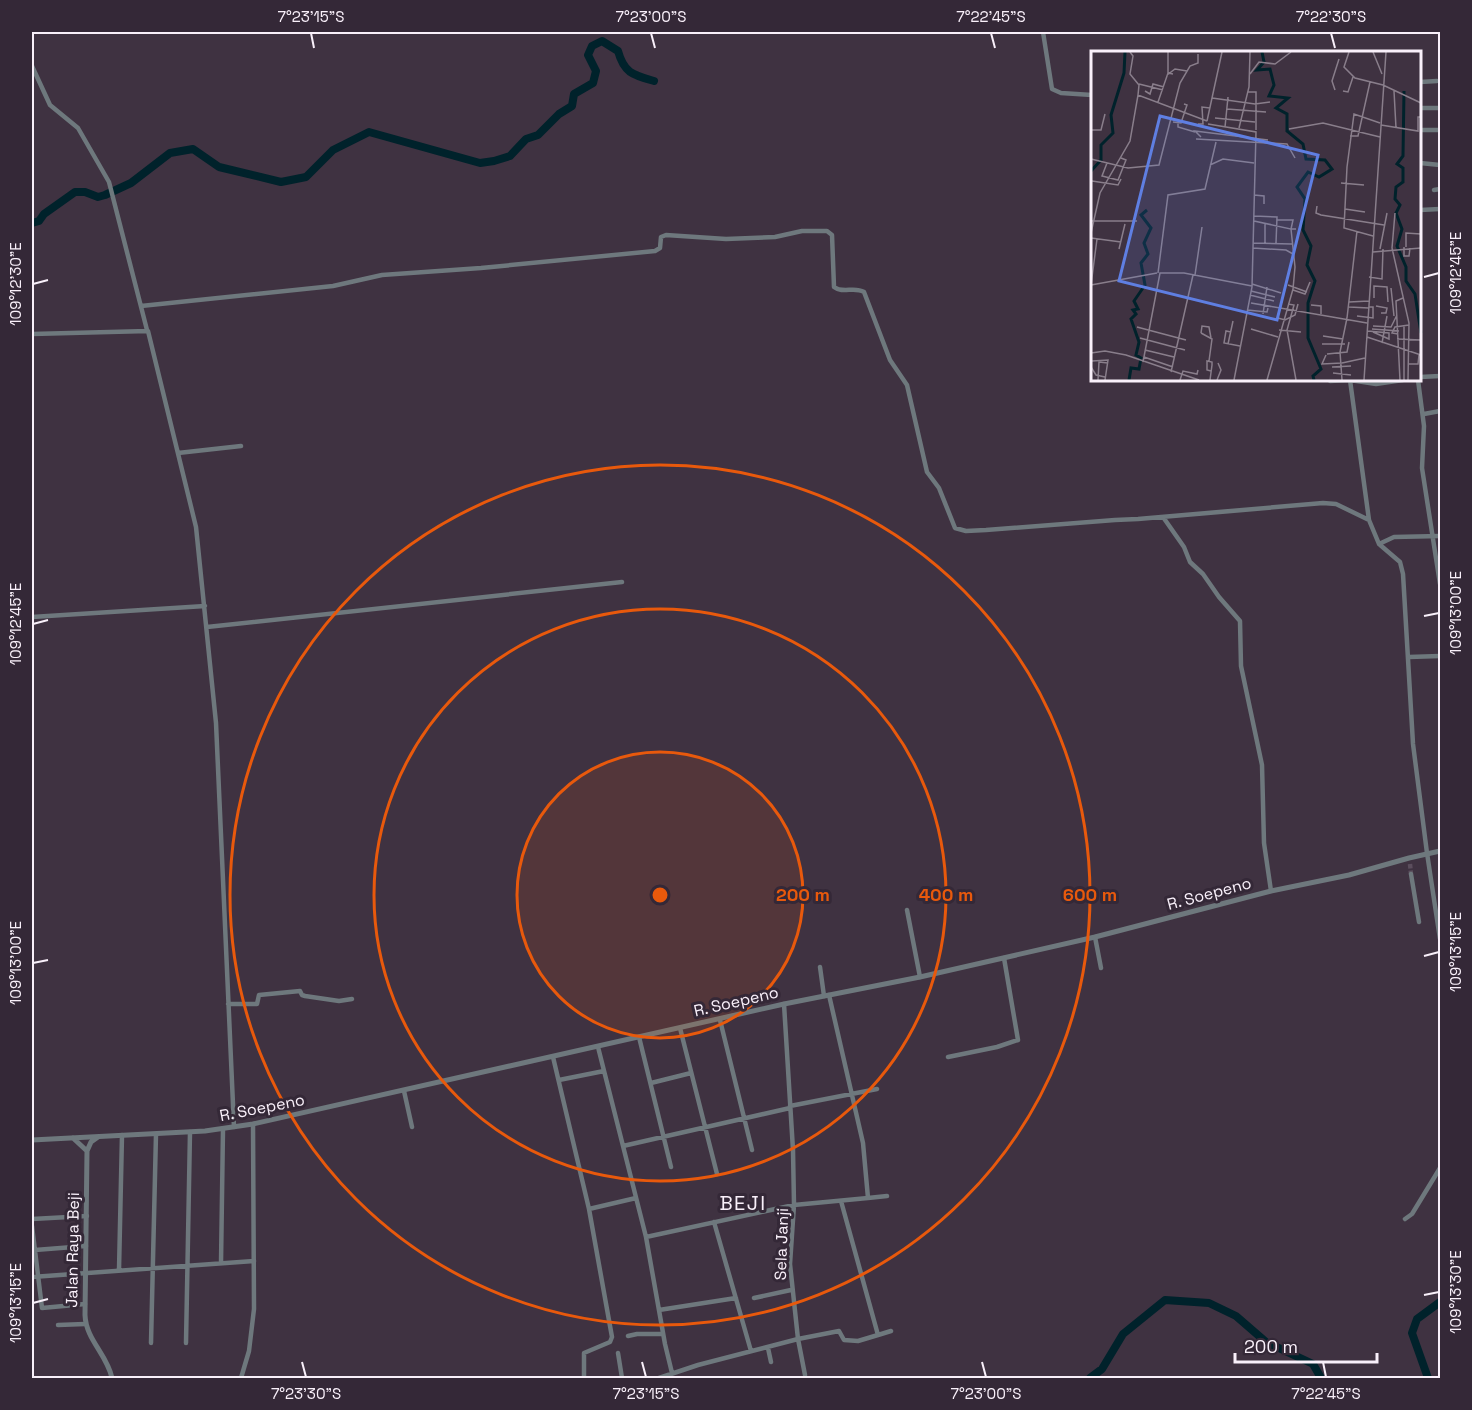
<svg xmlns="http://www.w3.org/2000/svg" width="1472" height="1410" viewBox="0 0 1472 1410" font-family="'Space Grotesk',sans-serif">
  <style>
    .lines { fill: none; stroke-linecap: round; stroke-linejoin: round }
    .river { stroke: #00222b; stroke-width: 8 }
    .minor-tunnel { stroke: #5b4e5d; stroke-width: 4.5; stroke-dasharray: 4.5 2; stroke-linecap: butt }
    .minor { stroke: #6e787d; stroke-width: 4.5 }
    .tertiary { stroke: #6e787d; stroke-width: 5 }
    .ticks { fill: none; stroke: #f9f0fa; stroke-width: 2 }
    .ring { fill: none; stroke: #e8590c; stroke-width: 3 }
    .labels { text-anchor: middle; stroke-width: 6; stroke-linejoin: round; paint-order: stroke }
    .street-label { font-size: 16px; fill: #f9f0fa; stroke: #342837 }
    .quarter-label { font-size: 20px; letter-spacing: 1.5px; fill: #f9f0fa; stroke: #342837 }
    .inset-river { fill: none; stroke: #00222b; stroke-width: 3 }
    .inset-road { fill: none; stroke: #897e8b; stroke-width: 1.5 }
    .view { fill: #5f7fe2; fill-opacity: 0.15; stroke: #5f7fe2; stroke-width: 3 }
    .inset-edge { fill: none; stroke: #f9f0fa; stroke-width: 3 }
    .centre { fill: #e8590c; stroke: #342837; stroke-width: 3 }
    .ring-label { font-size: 18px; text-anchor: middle; font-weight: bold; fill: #e8590c; stroke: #342837; stroke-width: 6; stroke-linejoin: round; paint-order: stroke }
    .neatline { fill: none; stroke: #f9f0fa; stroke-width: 2 }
    .ticks-label { font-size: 15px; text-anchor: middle; fill: #f9f0fa }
  </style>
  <rect width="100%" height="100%" fill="#3f3241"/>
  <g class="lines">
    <path class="river" d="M 32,223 L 39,221 L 44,214 L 75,192 L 85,192 L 98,197 L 105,195 L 131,183 L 170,153 L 193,149 L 219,167 L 281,182 L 306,177 L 333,150 L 369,132 L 480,163 L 494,161 L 510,156 L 526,139 L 538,135 L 559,114 L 572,106 L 574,94 L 593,83 L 596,71 L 588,55 L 592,46 L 602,41 L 618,51 C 624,73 633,75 654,81
      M 1090,1378 L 1102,1369 L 1123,1334 L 1165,1300 L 1209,1303 L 1236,1316 L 1266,1342 L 1313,1364 L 1321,1378
      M 1428,1378 L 1412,1333 L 1417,1319 L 1440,1302"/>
    <path class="minor-tunnel" d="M 1410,864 L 1411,874"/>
    <path class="minor" d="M 1043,32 L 1052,89 L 1061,93 L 1092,95
      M 32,66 L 50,105 L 78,128 L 109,182 L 147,330
      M 1420,82 L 1437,81
      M 1420,108 L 1440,108
      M 1420,130 L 1440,130
      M 1420,163 L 1440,165
      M 1434,190 L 1440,189
      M 1420,210 L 1440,209
      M 141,306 L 333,286 L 382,275 L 481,268 L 655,251 L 660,248 L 661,237 L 666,235 L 726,239 L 775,237 L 802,231 L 827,231 L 832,235 L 834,287 C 843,294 854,286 864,292 L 890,360 L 907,385 L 927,472 L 939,488 L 955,528 L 966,531 L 986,530 L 1115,520 L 1138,519 L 1323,503 L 1336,504 L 1369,520
      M 32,334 L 148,331 L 196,527 L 216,723 L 234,1127
      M 1420,377 L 1440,376
      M 1350,380 L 1369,520 L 1379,544 L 1400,562 L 1403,574 L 1413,744 L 1427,853 L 1440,939
      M 1418,380 L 1424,426 L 1422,468 L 1440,584
      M 1330,381 L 1350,380 L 1376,384 L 1403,380
      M 1424,414 L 1440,411
      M 178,453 L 241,446
      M 1163,517 L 1184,547 L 1190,562 L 1203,574 L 1219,597 L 1240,621 L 1241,666 L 1262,765 L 1264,843 L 1271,891
      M 1379,544 L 1394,537 L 1440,536
      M 32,617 L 205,606
      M 207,627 L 622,582
      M 1409,657 L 1440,656
      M 1411,874 L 1419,922
      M 907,910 L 920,977
      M 1095,937 L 1101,968
      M 820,967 L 824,996
      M 228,1004 L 257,1004 L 259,995 L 300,991 L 302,995 L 305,996 L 339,1001 L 352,999
      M 720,1020 L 752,1150
      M 680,1028 L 717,1174
      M 639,1037 L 671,1167
      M 598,1047 L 646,1237 L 665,1344 L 672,1373
      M 553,1057 L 589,1209 L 612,1337 L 610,1342 L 584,1353 L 584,1378
      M 948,1057 L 997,1047 L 1018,1040 L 1004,958
      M 559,1080 L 604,1071
      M 651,1083 L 691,1073
      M 404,1091 L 412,1127
      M 790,1106 L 877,1089
      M 623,1146 L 790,1108
      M 868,1198 L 887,1196
      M 589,1209 L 636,1198
      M 32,1219 L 87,1216
      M 1405,1219 L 1412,1214 L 1440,1168
      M 714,1222 L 751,1351
      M 32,1226 L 42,1308 L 85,1304
      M 646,1237 L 794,1205 L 868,1198 L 863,1143 L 829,995
      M 35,1250 L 86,1246
      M 221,1263 L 223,1129
      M 119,1270 L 122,1135
      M 32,1277 L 254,1261
      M 754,1298 L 791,1290
      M 659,1310 L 736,1298
      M 58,1325 L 85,1324
      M 878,1335 L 891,1331
      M 628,1336 L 637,1334 L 663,1334
      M 151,1343 L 156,1134
      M 186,1343 L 190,1132
      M 768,1348 L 771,1362
      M 618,1353 L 622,1378
      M 805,1375 L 798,1339 L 839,1331 L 844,1340 L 858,1341 L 878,1335 L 841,1201
      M 241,1378 L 249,1351 L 254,1309 L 253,1124
      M 659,1378 L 698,1365 L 798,1339 L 790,1264 L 794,1205 L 793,1150 L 784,1004"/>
    <path class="tertiary" d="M 98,1137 L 91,1142 L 87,1151 L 85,1315 C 86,1340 107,1354 112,1378
      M 73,1138 L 87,1151
      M 32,1140 L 205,1131 L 253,1124 L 784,1004 L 920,977 L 1095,937 L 1271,891 L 1349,875 L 1409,858 L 1440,851"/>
  </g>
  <path class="ticks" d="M 311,33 L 314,48M 651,33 L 655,48M 991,33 L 995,48M 1331,33 L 1335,48M 1424,277 L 1439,273M 33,284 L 48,280M 1424,616 L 1439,613M 33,624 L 48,620M 1424,956 L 1439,952M 33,963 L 48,960M 1424,1295 L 1439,1292M 33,1303 L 48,1299M 302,1362 L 306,1377M 642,1362 L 646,1377M 982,1362 L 986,1377M 1323,1362 L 1326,1377"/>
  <circle cx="660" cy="895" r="143" fill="#e8590c" fill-opacity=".12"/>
  <g class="ring">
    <circle cx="660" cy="895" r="143"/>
    <circle cx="660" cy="895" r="286"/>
    <circle cx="660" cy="895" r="430"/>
  </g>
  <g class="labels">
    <g class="street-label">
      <text transform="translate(1209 893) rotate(-15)" y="6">R. Soepeno</text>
      <text transform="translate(736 1001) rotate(-13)" y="6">R. Soepeno</text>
      <text transform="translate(262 1107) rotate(-11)" y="6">R. Soepeno</text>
      <text transform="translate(781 1244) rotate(-88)" y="6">Sela Janji</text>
      <text transform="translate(72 1250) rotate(-89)" y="6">Jalan Raya Beji</text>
    </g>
    <g class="quarter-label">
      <text x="743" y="1210">BEJI</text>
    </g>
  </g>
  <g transform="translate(1091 51)">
    <rect width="330" height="330" fill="#3f3241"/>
    <path class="inset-river" d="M 171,1 L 173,11 L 166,19 L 179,18 L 183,34 L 178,45 L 197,47 L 185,57 L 196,63 L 196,80 L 212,93 L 215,108 L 234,109 L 241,118 L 228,126 L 217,121 L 206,136 L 214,148 L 212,179 L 220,195 L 216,214 L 224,230 L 217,252 L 217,287 L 230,318 L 222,325 L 223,329M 313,40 L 312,105 L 306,113 L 312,117 L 312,131 L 305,136 L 304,148 L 309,154 L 305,162 L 311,178 L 306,195 L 315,216 L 315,230 L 324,243 L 330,282M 0,120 L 10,109 L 10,94 L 22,82 L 20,64 L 33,22 L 34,1M 38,329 L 40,317 L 48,318 L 50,307 L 45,304 L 48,291 L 40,268 L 45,263 L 42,259 L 47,258 L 43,250 L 54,234 L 50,212 L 57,203 L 53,192 L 60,177 L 50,164 L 56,159"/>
    <path class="inset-road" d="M 39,1 L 42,5 L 39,23 L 48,34 L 47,44M 77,1 L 77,22M 258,1 L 253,16 L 264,27 L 292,34 L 330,52M 282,1 L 291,23M 159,23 L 168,11 L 184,13 L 200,1M 76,24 L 84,18 L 96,20M 48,33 L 72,39M 244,39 L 241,30 L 248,8M 54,40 L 59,43 L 62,33 L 73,36M 252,40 L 257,41 L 262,26M 303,40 L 305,77M 157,41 L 165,41 L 165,79M 121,47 L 164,53 L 179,51M 67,51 L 77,22 L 82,23M 136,58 L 175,61M 124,67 L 164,71M 116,70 L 131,1M 82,71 L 90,72 L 96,54 L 93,53M 87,72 L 87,76 L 104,81M 107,73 L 112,73 L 111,56 L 119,57M 117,73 L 165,81 L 161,236 L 143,329M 290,74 L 327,80 L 327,66 L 330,66M 134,76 L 137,46M 148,77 L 158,36 L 159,1M 198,78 L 232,72 L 289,86M 0,79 L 10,79 L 14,63M 259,85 L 267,85 L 279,31M 110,86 L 104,80 L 177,89M 105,88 L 196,93 L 204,107M 0,108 L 37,117 L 68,114 L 89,32 L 99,15 L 107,12 L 107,3M 16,112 L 11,125 L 27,129 L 35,109 L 30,107M 119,114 L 132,108 L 163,112M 330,114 L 330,135M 1,130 L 27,134 L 30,128M 250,132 L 273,134M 163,144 L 173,145 L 173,153M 226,155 L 225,162 L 230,164 L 293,174M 254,158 L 274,161M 163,165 L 186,166 L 185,192M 186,169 L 202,169 L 200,178 L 205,178M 0,170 L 46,170M 163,170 L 200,178 L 204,216 L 202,238 L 176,329M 0,182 L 9,142 L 39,90 L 47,44 L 116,70M 282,185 L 253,177 L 256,116 L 263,63 L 289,72M 0,187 L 30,191M 162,192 L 201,193M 174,192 L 174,173M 313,196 L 313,205 L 318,205 L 319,197M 315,196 L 315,182 L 330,183M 162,197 L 195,199 L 202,203M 301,197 L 318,272 L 317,329M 301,197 L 304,162M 28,198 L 34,173M 289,198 L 296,162M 282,201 L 330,197M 67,222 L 77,144 L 114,138 L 125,91M 104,224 L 111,176M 278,226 L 291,228 L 292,198M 161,233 L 190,242M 0,234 L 66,222M 0,234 L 6,188M 197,234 L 216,241M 300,237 L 303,265M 202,239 L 214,243 L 219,231M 160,240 L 184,246M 159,244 L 183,250M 283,247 L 283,235 L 296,236 L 297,251M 258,251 L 278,250M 160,252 L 276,272M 197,253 L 203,254 L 196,279 L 205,329M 220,254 L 230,255 L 230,263M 285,255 L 296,257 L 295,262 L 290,262M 258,256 L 278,257M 156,259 L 176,261 L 177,257M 172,263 L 176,236M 266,265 L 282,267 L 282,256 L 278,256M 187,267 L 194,269 L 204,264 L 207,253M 256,267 L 266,180M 282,275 L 300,276 L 306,264M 46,276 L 95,289M 160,278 L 187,286M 281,278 L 308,280M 188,279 L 210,281M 277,280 L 298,282 L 298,288 L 282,281M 140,281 L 135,280 L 133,292 L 149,295M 110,282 L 121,288 L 118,310M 110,282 L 111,275 L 118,276 L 120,287M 307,283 L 301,282 L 304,276 L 318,274M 232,285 L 252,288M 276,286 L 330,304M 49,287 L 94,299M 306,288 L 330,289M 291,292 L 296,265M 137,293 L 142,270M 231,293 L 254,293M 54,299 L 83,306M 0,302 L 14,300 L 35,304 L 108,329M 236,303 L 256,301 L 258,291M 235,304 L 231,313 L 251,312M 53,306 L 82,316M 1,310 L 17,309 L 14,329M 52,311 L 69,222 L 93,222 L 161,235M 251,312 L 274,307M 318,313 L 327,313 L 328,304M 0,316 L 5,324 L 14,326M 241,316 L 260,315M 80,321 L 102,224M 242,322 L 260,324M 7,329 L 8,311 L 17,312M 89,329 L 92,320 L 106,323 L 107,319M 119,329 L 121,314 L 121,311 L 116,310 L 116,319 L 120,320M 126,329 L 130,319 L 127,312M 251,329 L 249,301 L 256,267M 273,329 L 295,1M 309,329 L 305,250 L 312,247M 313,329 L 313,275"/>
    <path class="view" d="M 69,65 L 227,104 L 186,269 L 28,230 Z"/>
    <rect width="330" height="330" class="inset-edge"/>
  </g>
  <circle cx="660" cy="895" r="9" class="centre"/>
  <g class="ring-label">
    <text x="803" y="901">200 m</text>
    <text x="946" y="901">400 m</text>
    <text x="1090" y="901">600 m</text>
  </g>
  <rect width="1472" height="1410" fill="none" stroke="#342837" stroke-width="66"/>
  <path d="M1235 1353v9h142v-9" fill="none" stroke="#f9f0fa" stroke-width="3"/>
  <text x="1244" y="1353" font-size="18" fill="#f9f0fa" stroke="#342837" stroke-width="4.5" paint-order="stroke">200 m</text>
  <rect x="33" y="33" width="1406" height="1344" class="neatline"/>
  <g class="ticks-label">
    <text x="311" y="22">7°23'15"S</text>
    <text x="651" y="22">7°23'00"S</text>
    <text x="991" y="22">7°22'45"S</text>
    <text x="1331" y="22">7°22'30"S</text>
    <text transform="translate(1456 273) rotate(-90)" y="5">109°12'45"E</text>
    <text transform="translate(16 284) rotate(-90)" y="5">109°12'30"E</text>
    <text transform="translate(1456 613) rotate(-90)" y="5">109°13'00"E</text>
    <text transform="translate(16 624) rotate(-90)" y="5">109°12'45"E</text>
    <text transform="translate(1456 952) rotate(-90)" y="5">109°13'15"E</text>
    <text transform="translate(16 963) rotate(-90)" y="5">109°13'00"E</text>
    <text transform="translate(1456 1292) rotate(-90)" y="5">109°13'30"E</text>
    <text transform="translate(16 1303) rotate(-90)" y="5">109°13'15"E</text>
    <text x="306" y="1399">7°23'30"S</text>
    <text x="646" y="1399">7°23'15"S</text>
    <text x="986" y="1399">7°23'00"S</text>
    <text x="1326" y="1399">7°22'45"S</text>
  </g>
</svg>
